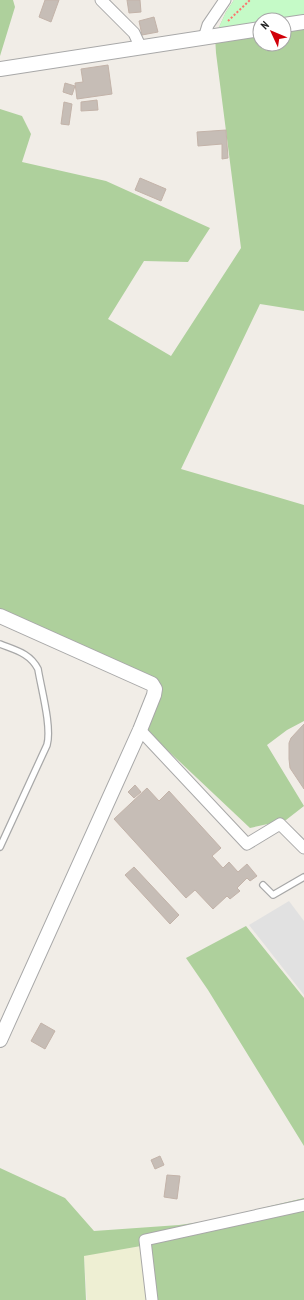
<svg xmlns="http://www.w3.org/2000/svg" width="304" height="1300" viewBox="0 0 304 1300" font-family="'PT Sans Narrow',sans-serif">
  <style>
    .farmland { fill: #eeefd3 }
    .forest { fill: #aed09c; fill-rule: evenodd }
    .park { fill: #c5fac7 }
    .parking { fill: #e1e1e1 }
    .building { fill: #c6bdb6; stroke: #c3b3a9 }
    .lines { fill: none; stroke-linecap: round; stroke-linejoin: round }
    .service-casing { stroke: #a8a8a8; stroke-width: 8 }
    .minor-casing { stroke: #a8a8a8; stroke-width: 13 }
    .tertiary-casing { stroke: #a8a8a8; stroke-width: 16 }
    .path { stroke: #fa776f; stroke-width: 2; stroke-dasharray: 2 2; stroke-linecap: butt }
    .service { stroke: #fff; stroke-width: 5.5 }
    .minor { stroke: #fff; stroke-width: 11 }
    .tertiary { stroke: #fff; stroke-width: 14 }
  </style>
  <rect width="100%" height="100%" fill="#f1ede7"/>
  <path class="farmland" d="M 142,1246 L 148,1300 L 87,1300 L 84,1255 Z"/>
  <path class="forest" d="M 0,0 L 13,0 L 15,7 L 0,56 Z
    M 234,0 L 304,0 L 304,311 L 260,304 L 181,469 L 304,505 L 304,721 L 287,730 L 267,745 L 304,806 L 286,820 L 250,828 L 144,728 L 160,686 L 0,612 L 0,109 L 22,116 L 31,134 L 22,162 L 106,181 L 210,228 L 188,262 L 144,261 L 108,319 L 171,356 L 241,248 L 216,53 L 215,36 L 226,12 ZM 260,20 L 284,20 L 284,44 L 260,44 Z
    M 246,926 L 304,998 L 304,1146 L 208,990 L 186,958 Z
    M 0,1168 L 65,1198 L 94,1231 L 179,1225 L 208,1221 L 304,1198 L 304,1300 L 154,1300 L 141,1246 L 84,1256 L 86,1300 L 0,1300 Z"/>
  <path class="park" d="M 234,0 L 304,0 L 304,22 L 284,20 L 260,20 L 260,29 L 215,36 L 226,12 Z"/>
  <path class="parking" d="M 289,901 L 304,921 L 304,995 L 249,925 Z"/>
  <path class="building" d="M 45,0 L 59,0 L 51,22 L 39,17 Z
    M 127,0 L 140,0 L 141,12 L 129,13 Z
    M 154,17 L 158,32 L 142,35 L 139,21 Z
    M 108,65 L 112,94 L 77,99 L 75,83 L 83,82 L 81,69 Z
    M 65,83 L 75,86 L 72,95 L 63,92 Z
    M 97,100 L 98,110 L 81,111 L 81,102 Z
    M 64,102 L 72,104 L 69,125 L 61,124 Z
    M 226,130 L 228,158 L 222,159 L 222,144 L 198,146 L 197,132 Z
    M 140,178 L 166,189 L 161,201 L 135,190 Z
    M 304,724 L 304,789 L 290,768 L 289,759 L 289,743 L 291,738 Z
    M 135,785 L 141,792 L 134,798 L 128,792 Z
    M 147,788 L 159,801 L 169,791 L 221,848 L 212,856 L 223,868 L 229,862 L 238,872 L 247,864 L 257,876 L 250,881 L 247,878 L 237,888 L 240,891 L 230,899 L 227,896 L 213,909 L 195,890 L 186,898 L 114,819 Z
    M 134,867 L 179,915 L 170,924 L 125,875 Z
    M 41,1023 L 55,1031 L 45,1049 L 31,1041 Z
    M 160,1156 L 164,1165 L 155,1169 L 151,1160 Z
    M 167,1175 L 180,1176 L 177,1199 L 164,1197 Z"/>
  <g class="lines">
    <g class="service-casing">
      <path id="service" d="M 0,644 C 15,650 30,653 38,669 C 41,688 52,727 47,745 L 0,847
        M 263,885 L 273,895 L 304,877"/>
    </g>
    <g class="minor-casing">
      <path id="minor" d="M 101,0 L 134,33 L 141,48
        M 204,38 L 208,25 L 225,0
        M 140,730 L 247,844 L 280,824 L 304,848
        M 152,1300 L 145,1240 L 304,1205"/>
    </g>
    <g class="tertiary-casing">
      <path id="tertiary" d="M 284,25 L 304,22
        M 0,69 L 260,29
        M 0,616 L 152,684 L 155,689 L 154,695 L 140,730 L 0,1040"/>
    </g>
    <path class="path" d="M 228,21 L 250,0"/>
    <use href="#service" class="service"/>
    <use href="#minor" class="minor"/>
    <use href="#tertiary" class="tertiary"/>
  </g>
  <g transform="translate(272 32) rotate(314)"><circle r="19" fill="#ffffff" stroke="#a6a6a6"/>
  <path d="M0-3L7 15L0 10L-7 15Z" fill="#d10009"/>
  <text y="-6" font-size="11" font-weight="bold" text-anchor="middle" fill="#212121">N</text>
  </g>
</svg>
